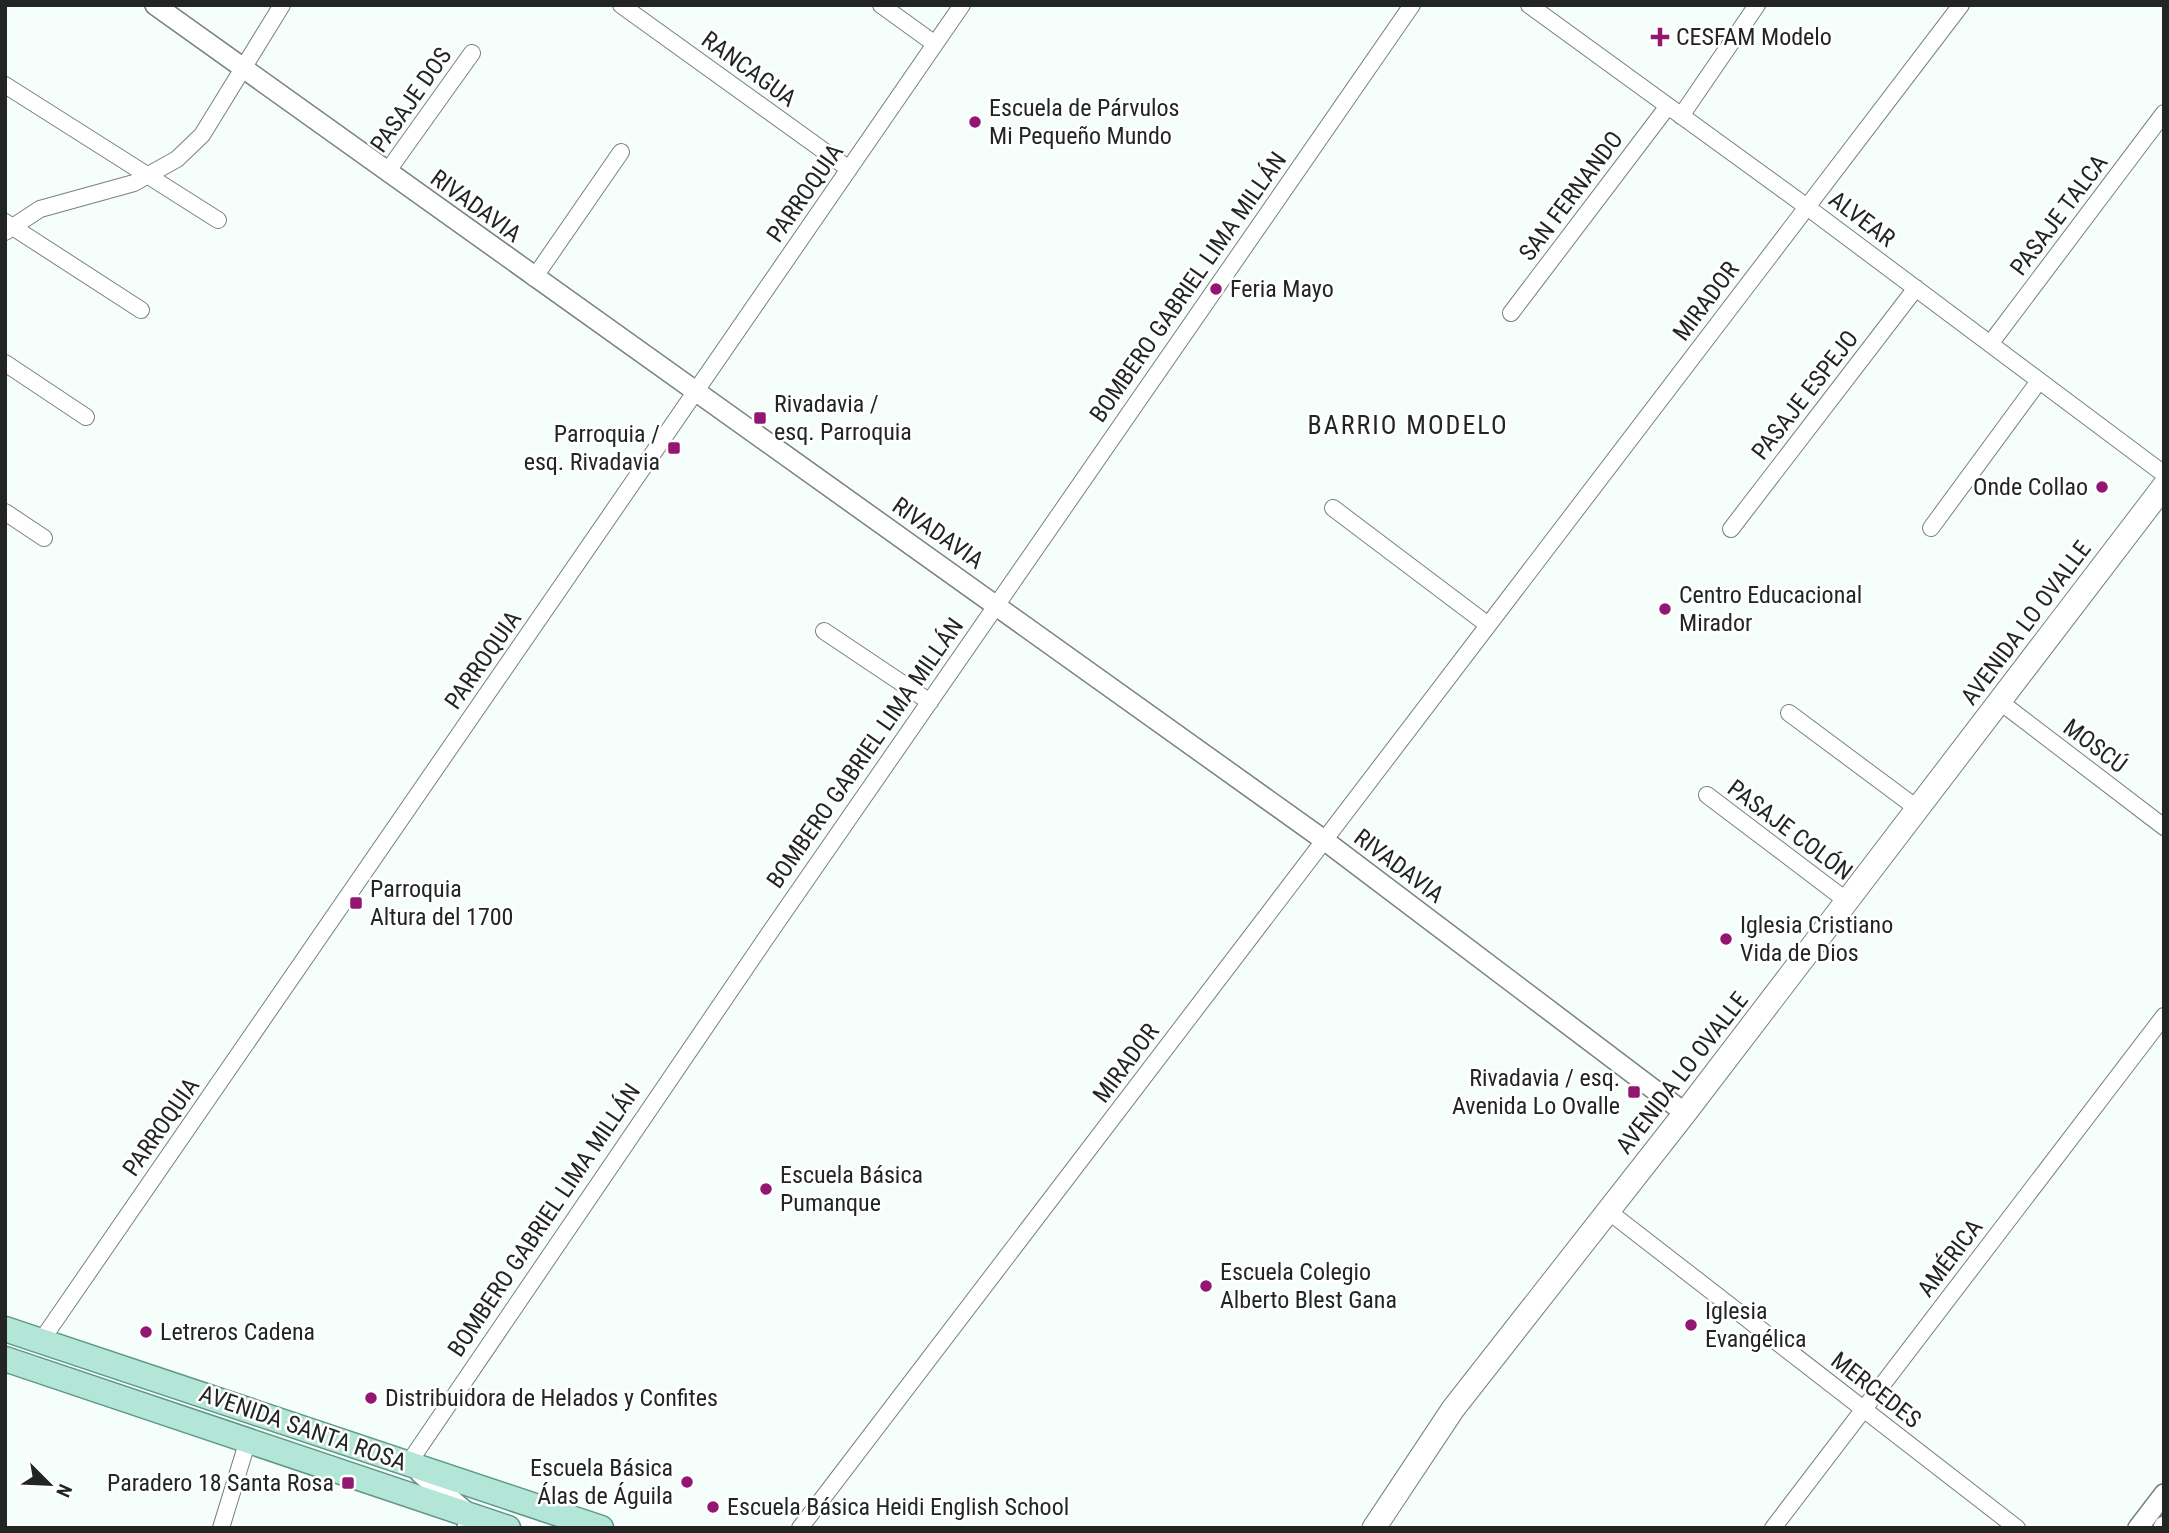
<svg xmlns="http://www.w3.org/2000/svg" width="2169" height="1533" viewBox="0 0 2169 1533" font-family="'Roboto Condensed',sans-serif">
  <style>
    .lines { fill: none; stroke-linecap: round; stroke-linejoin: round }
    .minor-casing { stroke: #7a817f; stroke-width: 18 }
    .tertiary-casing { stroke: #7a817f; stroke-width: 22 }
    .secondary-casing { stroke: #7a817f; stroke-width: 25 }
    .primary-casing { stroke: #5f9787; stroke-width: 27 }
    .minor { stroke: #fff; stroke-width: 16 }
    .tertiary { stroke: #fff; stroke-width: 19 }
    .secondary { stroke: #fff; stroke-width: 23 }
    .primary { stroke: #b3e6d7; stroke-width: 24 }
    .poi-dot { fill: #921672; stroke: #fff; stroke-width: 2.5 }
    .labels { text-anchor: middle; stroke-width: 5; stroke-linejoin: round; paint-order: stroke }
    .poi-label { font-size: 24px; fill: #222524; stroke: #fff; text-anchor: start }
    .street-label { font-size: 24px; fill: #222524; stroke: #fff }
    .neighbourhood-label { font-size: 26px; letter-spacing: 2px; fill: #222524; stroke: #fff }
  </style>
  <rect width="100%" height="100%" fill="#f6fefb"/>
  <g class="lines">
    <g class="minor-casing">
      <path id="minor" d="M 621,5 L 849,169
        M 881,5 L 935,44
        M 1529,5 L 1807,207 L 2164,474
        M 5,85 L 218,220
        M 1681,116 L 1757,5
        M 387,172 L 472,53
        M 5,222 L 141,310
        M 5,232 L 40,209 L 134,183 L 177,159 L 202,135 L 282,5
        M 534,278 L 621,152
        M 1511,313 L 1668,106
        M 1990,344 L 2164,113
        M 5,363 L 86,417
        M 1333,508 L 1488,625
        M 5,512 L 44,538
        M 1931,528 L 2039,381
        M 1731,529 L 1916,288
        M 824,631 L 930,702
        M 1999,701 L 2164,827
        M 1789,713 L 1918,809
        M 1707,795 L 1847,901
        M 1608,1211 L 2017,1528
        M 41,1341 L 962,5
        M 408,1464 L 764,941 L 1412,5
        M 221,1528 L 248,1440
        M 800,1528 L 1961,5
        M 1773,1528 L 2164,1016"/>
    </g>
    <g class="tertiary-casing">
      <path id="tertiary" d="M 155,5 L 1324,840 L 1685,1113
        M 420,1473 L 470,1515 L 467,1528
        M 2138,1528 L 2164,1494
        M 2163,1528 L 2164,1526"/>
    </g>
    <g class="secondary-casing">
      <path id="secondary" d="M 1374,1528 L 1453,1409 L 1685,1113 L 2164,486"/>
    </g>
    <g class="primary-casing">
      <path id="primary" d="M 5,1329 L 601,1528
        M 5,1359 L 508,1528"/>
    </g>
    <use href="#minor" class="minor"/>
    <use href="#tertiary" class="tertiary"/>
    <use href="#secondary" class="secondary"/>
    <use href="#primary" class="primary"/>
  </g>
  <g class="poi-dot">
    <path d="M1656.5 26.5h7v7h7v7h-7v7h-7v-7h-7v-7h7z"/>
    <circle cx="975" cy="122" r="7"/>
    <circle cx="1216" cy="289" r="7"/>
    <rect x="753" y="411" width="14" height="14" rx="3.5"/>
    <rect x="667" y="441" width="14" height="14" rx="3.5"/>
    <circle cx="2102" cy="487" r="7"/>
    <circle cx="1665" cy="609" r="7"/>
    <rect x="349" y="896" width="14" height="14" rx="3.5"/>
    <circle cx="1726" cy="939" r="7"/>
    <rect x="1627" y="1085" width="14" height="14" rx="3.5"/>
    <circle cx="766" cy="1189" r="7"/>
    <circle cx="1206" cy="1286" r="7"/>
    <circle cx="1691" cy="1325" r="7"/>
    <circle cx="146" cy="1332" r="7"/>
    <circle cx="371" cy="1398" r="7"/>
    <circle cx="687" cy="1482" r="7"/>
    <rect x="341" y="1476" width="14" height="14" rx="3.5"/>
    <circle cx="713" cy="1507" r="7"/>
  </g>
  <g class="labels">
    <g class="poi-label">
      <text x="1676" y="45">CESFAM Modelo</text>
      <text x="989" y="116">Escuela de Párvulos<tspan x="989" dy="28">Mi Pequeño Mundo</tspan></text>
      <text x="1230" y="297">Feria Mayo</text>
      <text x="774" y="412">Rivadavia /<tspan x="774" dy="28">esq. Parroquia</tspan></text>
      <text x="660" y="442" text-anchor="end">Parroquia /<tspan x="660" dy="28">esq. Rivadavia</tspan></text>
      <text x="2088" y="495" text-anchor="end">Onde Collao</text>
      <text x="1679" y="603">Centro Educacional<tspan x="1679" dy="28">Mirador</tspan></text>
      <text x="370" y="897">Parroquia<tspan x="370" dy="28">Altura del 1700</tspan></text>
      <text x="1740" y="933">Iglesia Cristiano<tspan x="1740" dy="28">Vida de Dios</tspan></text>
      <text x="1620" y="1086" text-anchor="end">Rivadavia / esq.<tspan x="1620" dy="28">Avenida Lo Ovalle</tspan></text>
      <text x="780" y="1183">Escuela Básica<tspan x="780" dy="28">Pumanque</tspan></text>
      <text x="1220" y="1280">Escuela Colegio<tspan x="1220" dy="28">Alberto Blest Gana</tspan></text>
      <text x="1705" y="1319">Iglesia<tspan x="1705" dy="28">Evangélica</tspan></text>
      <text x="160" y="1340">Letreros Cadena</text>
      <text x="385" y="1406">Distribuidora de Helados y Confites</text>
      <text x="673" y="1476" text-anchor="end">Escuela Básica<tspan x="673" dy="28">Álas de Águila</tspan></text>
      <text x="334" y="1491" text-anchor="end">Paradero 18 Santa Rosa</text>
      <text x="727" y="1515">Escuela Básica Heidi English School</text>
    </g>
    <g class="street-label">
      <text transform="translate(749 69) rotate(36)" y="8">RANCAGUA</text>
      <text transform="translate(411 100) rotate(-55)" y="8">PASAJE DOS</text>
      <text transform="translate(805 193) rotate(-55)" y="8">PARROQUIA</text>
      <text transform="translate(1571 196) rotate(-53)" y="8">SAN FERNANDO</text>
      <text transform="translate(476 206) rotate(36)" y="8">RIVADAVIA</text>
      <text transform="translate(2059 215) rotate(-53)" y="8">PASAJE TALCA</text>
      <text transform="translate(1862 219) rotate(37)" y="8">ALVEAR</text>
      <text transform="translate(1188 287) rotate(-55)" y="8">BOMBERO GABRIEL LIMA MILLÁN</text>
      <text transform="translate(1706 301) rotate(-53)" y="8">MIRADOR</text>
      <text transform="translate(1805 395) rotate(-52)" y="8">PASAJE ESPEJO</text>
      <text transform="translate(938 533) rotate(35)" y="8">RIVADAVIA</text>
      <text transform="translate(2026 623) rotate(-53)" y="8">AVENIDA LO OVALLE</text>
      <text transform="translate(483 660) rotate(-55)" y="8">PARROQUIA</text>
      <text transform="translate(2095 746) rotate(37)" y="8">MOSCÚ</text>
      <text transform="translate(865 753) rotate(-55)" y="8">BOMBERO GABRIEL LIMA MILLÁN</text>
      <text transform="translate(1790 830) rotate(37)" y="8">PASAJE COLÓN</text>
      <text transform="translate(1399 866) rotate(37)" y="8">RIVADAVIA</text>
      <text transform="translate(1126 1063) rotate(-53)" y="8">MIRADOR</text>
      <text transform="translate(1682 1073) rotate(-52)" y="8">AVENIDA LO OVALLE</text>
      <text transform="translate(161 1127) rotate(-55)" y="8">PARROQUIA</text>
      <text transform="translate(544 1220) rotate(-56)" y="8">BOMBERO GABRIEL LIMA MILLÁN</text>
      <text transform="translate(1950 1258) rotate(-53)" y="8">AMÉRICA</text>
      <text transform="translate(1876 1390) rotate(38)" y="8">MERCEDES</text>
      <text transform="translate(303 1428) rotate(19)" y="8">AVENIDA SANTA ROSA</text>
    </g>
    <g class="neighbourhood-label">
      <text x="1408" y="434">BARRIO MODELO</text>
    </g>
  </g>
  <rect width="2169" height="1533" fill="none" stroke="#222524" stroke-width="14"/>
  <g transform="translate(49 1484) rotate(114)" stroke="#ffffff" stroke-width="5" paint-order="stroke">
  <path d="M0-5L12 26L0 18L-12 26Z" fill="#222524"/>
  <text y="-10" font-size="19" font-weight="bold" text-anchor="middle" fill="#222524">N</text>
  </g>
</svg>
